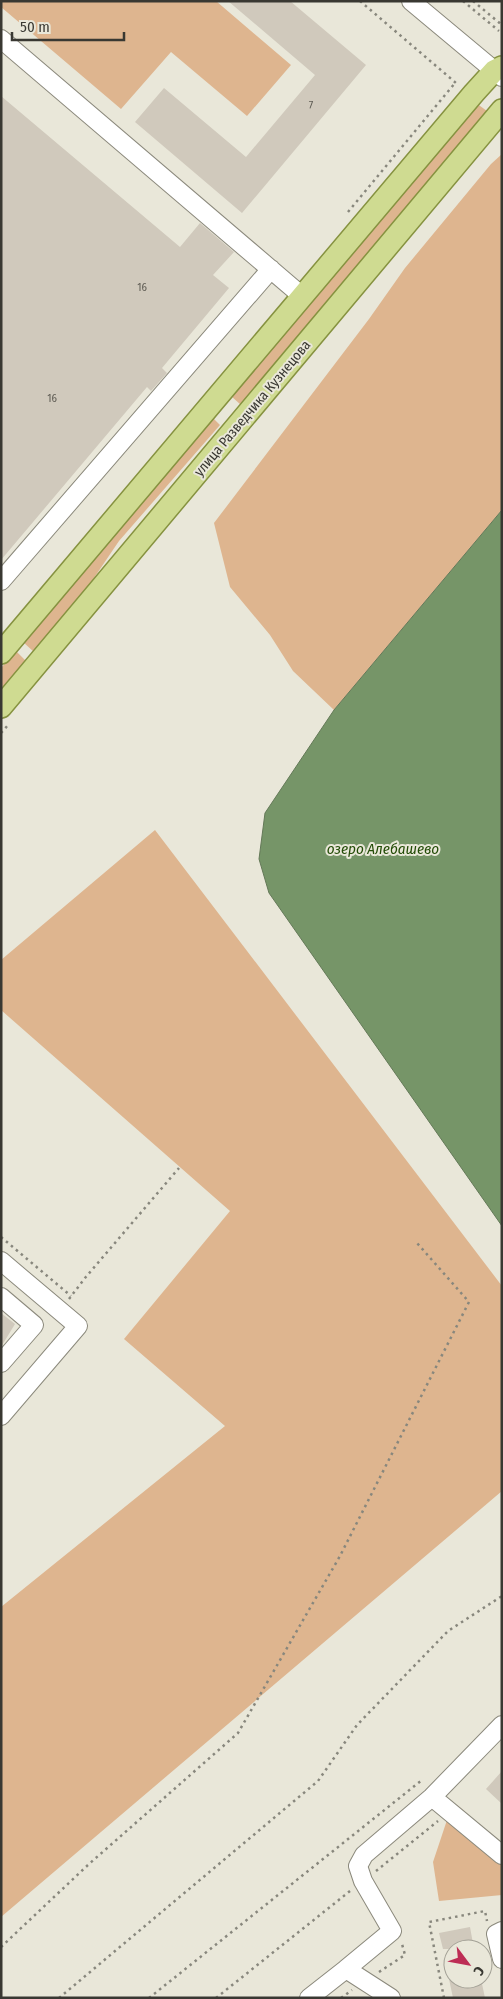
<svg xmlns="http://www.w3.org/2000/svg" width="503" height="1999" viewBox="0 0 503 1999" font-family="'Fira Sans Condensed',sans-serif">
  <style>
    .green { fill: #deb58f }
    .water { fill: #769568; stroke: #647958 }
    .building { fill: #d0c9bc }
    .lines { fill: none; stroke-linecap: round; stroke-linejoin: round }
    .minor-casing { stroke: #8b897c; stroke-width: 20 }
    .major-casing { stroke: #869240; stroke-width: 24 }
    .path { stroke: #88877d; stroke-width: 2.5; stroke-dasharray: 2.5 4; stroke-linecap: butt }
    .minor { stroke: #fff; stroke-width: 18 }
    .major { stroke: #cfdb91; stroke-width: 21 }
    .labels { text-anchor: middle; stroke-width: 4; stroke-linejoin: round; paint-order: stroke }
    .number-label { font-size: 11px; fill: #5f5c54 }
    .street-label { font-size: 14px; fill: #393832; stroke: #e9e7d9 }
    .water-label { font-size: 15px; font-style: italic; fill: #234c07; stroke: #e9e7d9 }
  </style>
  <rect width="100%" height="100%" fill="#e9e7d9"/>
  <path class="green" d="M 1,1 L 216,1 L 291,65 L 247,116 L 171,52 L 121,109 L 1,7 Z
    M 476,103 L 487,111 L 241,405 L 231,396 Z
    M 502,154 L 502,510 L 334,710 L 293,671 L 270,635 L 230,587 L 214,523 L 369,319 L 405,268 L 491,164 Z
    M 213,418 L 220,425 L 119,541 L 77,603 L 34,652 L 23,642 Z
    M 16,651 L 26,661 L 1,691 L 1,668 Z
    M 155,830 L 502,1286 L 502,1491 L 1,1917 L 1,1607 L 225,1426 L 124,1339 L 230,1211 L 1,1010 L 1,960 Z
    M 457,1805 L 502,1844 L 502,1895 L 439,1901 L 433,1862 L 448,1817 Z"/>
  <path class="water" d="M 502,510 L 502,1226 L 269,893 L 259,859 L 265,813 L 334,710 Z"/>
  <path class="building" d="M 228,1 L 290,1 L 366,65 L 242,213 L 135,122 L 164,88 L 246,157 L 315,75 Z
    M 1,96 L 180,247 L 200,223 L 234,252 L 213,275 L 229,288 L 162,368 L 167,373 L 151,391 L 147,387 L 1,560 Z
    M 1,1313 L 15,1324 L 1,1347 Z
    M 502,1771 L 502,1804 L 486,1789 Z
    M 470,1927 L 474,1949 L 443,1949 L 439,1933 Z
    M 449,1979 L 481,1979 L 485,1998 L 453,1998 Z"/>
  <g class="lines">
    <g class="minor-casing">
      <path id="minor" d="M 411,1 L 502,77
        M 1,39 L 302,296
        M 1,581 L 271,269
        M 1,1261 L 78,1326 L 1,1416
        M 1,1297 L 34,1325 L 1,1363
        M 432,1797 L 502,1855
        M 502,1931 L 496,1934 L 502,1959
        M 346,1969 L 392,1931 L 363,1881 L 358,1866 L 364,1855 L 432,1797 L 502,1725
        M 309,1998 L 346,1969 L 391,1998"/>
    </g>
    <g class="major-casing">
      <path id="major" d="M 1,653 L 474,93 L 494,71 L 502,67
        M 1,707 L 502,110"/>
    </g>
    <path class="path" d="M 360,1 L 456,83
      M 463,1 L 499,31
      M 473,1 L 502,25
      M 348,212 L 455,83
      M 1,733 L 9,724
      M 1,1237 L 71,1296
      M 69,1299 L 85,1278 L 179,1168
      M 376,1871 L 438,1821
      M 1,1947 L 89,1864 L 238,1733 L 340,1556 L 469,1302 L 417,1243
      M 379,1972 L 405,1955 L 402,1944
      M 59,1998 L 318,1781 L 357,1725 L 448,1631 L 502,1596
      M 149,1998 L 422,1780
      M 216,1998 L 350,1891
      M 341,1998 L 352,1990
      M 444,1998 L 429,1922 L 485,1911 L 487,1921"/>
    <use href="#minor" class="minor"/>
    <use href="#major" class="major"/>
  </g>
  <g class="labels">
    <g class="number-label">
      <text x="311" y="109">7</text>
      <text x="142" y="291">16</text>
      <text x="52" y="402">16</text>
    </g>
    <g class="street-label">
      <text transform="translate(252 408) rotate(-50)" y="5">улица Разведчика Кузнецова</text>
    </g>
    <g class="water-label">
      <text x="383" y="854">озеро Алебашево</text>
    </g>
  </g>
  <rect width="503" height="1999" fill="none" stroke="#393832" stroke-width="5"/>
  <g transform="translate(468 1964) rotate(122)"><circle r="24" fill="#e9e7d9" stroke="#a3a196"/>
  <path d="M0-4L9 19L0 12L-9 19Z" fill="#bd2d55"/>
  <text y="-8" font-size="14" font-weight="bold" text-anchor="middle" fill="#393832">С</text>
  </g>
  <path d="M12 32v8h112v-8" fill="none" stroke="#393832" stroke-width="2.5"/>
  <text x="20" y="32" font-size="15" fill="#393832" stroke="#e9e7d9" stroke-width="4" paint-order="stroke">50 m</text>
</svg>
